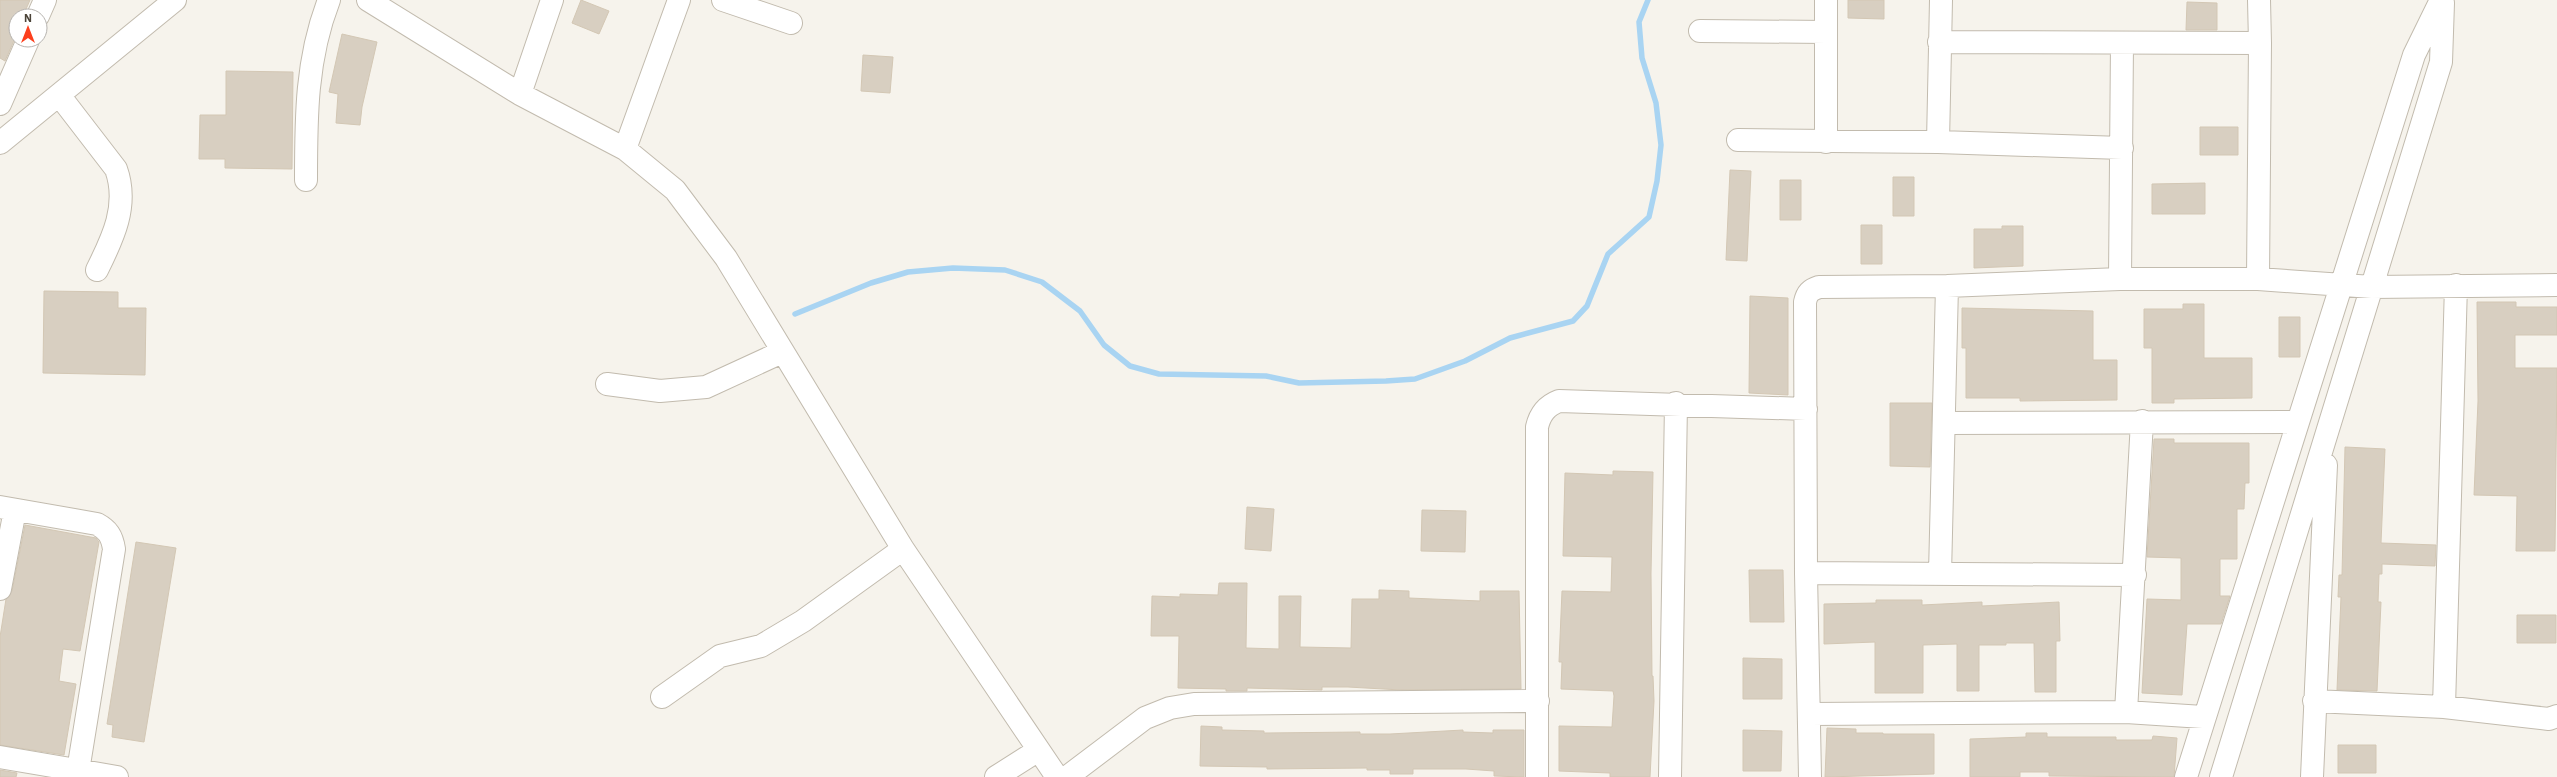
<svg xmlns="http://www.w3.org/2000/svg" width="2557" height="777" viewBox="0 0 2557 777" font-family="'IBM Plex Sans',sans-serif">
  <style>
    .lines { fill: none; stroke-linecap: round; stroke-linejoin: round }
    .stream { stroke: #a9d4f2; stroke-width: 5.5 }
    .building { fill: #d8cfc1; stroke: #d3c7b4 }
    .minor-casing { stroke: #c2bbae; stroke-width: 24 }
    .minor { stroke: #fff; stroke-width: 22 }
  </style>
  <rect width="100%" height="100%" fill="#f6f3ec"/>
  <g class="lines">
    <path class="stream" d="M 795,314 L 871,283 L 908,272 L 953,268 L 1005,270 L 1042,282 L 1080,311 L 1104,345 L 1130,366 L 1159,374 L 1266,376 L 1299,383 L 1386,381 L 1415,379 L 1465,361 L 1510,338 L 1573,321 L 1587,306 L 1608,254 L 1649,217 L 1657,181 L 1661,145 L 1656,103 L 1642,58 L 1639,22 L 1648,0"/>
  </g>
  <path class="building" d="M 0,0 L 30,0 L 23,16 L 16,16 L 16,36 L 5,61 L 0,58 Z
    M 581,0 L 609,11 L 599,34 L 572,23 Z
    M 1848,0 L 1884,0 L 1884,19 L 1848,18 Z
    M 2187,2 L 2217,3 L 2217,30 L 2186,30 Z
    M 342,34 L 377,42 L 362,107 L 360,125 L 336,123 L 338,94 L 329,92 Z
    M 863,55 L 893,57 L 890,93 L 861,91 Z
    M 226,71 L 293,72 L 292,169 L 225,168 L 225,159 L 199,159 L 200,115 L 226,115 Z
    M 2200,127 L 2238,127 L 2238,155 L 2200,155 Z
    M 1730,170 L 1751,171 L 1747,261 L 1726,260 Z
    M 1893,177 L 1914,177 L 1914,216 L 1893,216 Z
    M 1780,180 L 1801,180 L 1801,220 L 1780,220 Z
    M 2205,183 L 2205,214 L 2152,214 L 2152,184 Z
    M 1861,225 L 1882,225 L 1882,264 L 1861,264 Z
    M 2002,226 L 2023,226 L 2023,266 L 1974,268 L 1974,229 L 2002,229 Z
    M 44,291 L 118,292 L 118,308 L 146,308 L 145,375 L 43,373 Z
    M 1750,296 L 1788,298 L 1788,395 L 1749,393 Z
    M 2477,302 L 2516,302 L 2516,307 L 2557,307 L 2557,335 L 2515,335 L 2515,368 L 2557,368 L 2555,551 L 2516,551 L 2517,496 L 2474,495 L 2478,401 Z
    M 2183,304 L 2204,304 L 2204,358 L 2252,358 L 2252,398 L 2174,399 L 2174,403 L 2152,403 L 2152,348 L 2144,348 L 2144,309 L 2183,309 Z
    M 1962,308 L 2093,311 L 2093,360 L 2117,360 L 2117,400 L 2020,401 L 2020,398 L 1966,398 L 1966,348 L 1962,348 Z
    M 2279,317 L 2300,317 L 2300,357 L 2279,357 Z
    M 1890,403 L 1932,403 L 1930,467 L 1890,466 Z
    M 2154,439 L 2174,439 L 2174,443 L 2249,443 L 2249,483 L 2245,483 L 2244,509 L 2237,509 L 2237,559 L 2220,559 L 2220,596 L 2230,596 L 2221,624 L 2187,624 L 2182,695 L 2142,693 L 2147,599 L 2181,600 L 2181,558 L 2147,557 Z
    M 2345,447 L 2385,449 L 2381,543 L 2436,545 L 2435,566 L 2382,564 L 2382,574 L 2379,574 L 2378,602 L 2381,602 L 2377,691 L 2337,690 L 2341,597 L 2338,597 L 2339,575 L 2342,575 Z
    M 1613,471 L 1653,472 L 1651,574 L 1652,676 L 1653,676 L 1654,701 L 1650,777 L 1610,777 L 1610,773 L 1559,771 L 1559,726 L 1612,727 L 1614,696 L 1613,691 L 1561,689 L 1562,662 L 1559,662 L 1562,591 L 1611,592 L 1612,557 L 1563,556 L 1565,473 L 1613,475 Z
    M 1247,507 L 1274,509 L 1271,551 L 1245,549 Z
    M 1422,510 L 1466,511 L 1465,552 L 1421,551 Z
    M 25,525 L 96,538 L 99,542 L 80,651 L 63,649 L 59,681 L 76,684 L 64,755 L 0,745 L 0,637 L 6,599 L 12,591 Z
    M 136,542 L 176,548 L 144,742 L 112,737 L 113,725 L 107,724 Z
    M 1749,570 L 1783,570 L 1784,622 L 1750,622 Z
    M 1219,583 L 1247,583 L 1246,648 L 1279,649 L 1279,596 L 1301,596 L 1300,647 L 1351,648 L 1352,599 L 1379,599 L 1379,590 L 1409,591 L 1409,598 L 1480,601 L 1480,591 L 1519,591 L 1521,689 L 1401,690 L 1348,687 L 1322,687 L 1322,690 L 1247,688 L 1247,691 L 1226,691 L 1226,689 L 1178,688 L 1179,636 L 1151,636 L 1152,596 L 1180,597 L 1180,594 L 1218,595 Z
    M 1876,600 L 1922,600 L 1922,605 L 1982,602 L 1982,606 L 2059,602 L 2060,641 L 2056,641 L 2056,692 L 2035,692 L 2034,643 L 2006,643 L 2006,645 L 1979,645 L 1979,691 L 1957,691 L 1957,644 L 1923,645 L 1923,693 L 1875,693 L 1875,642 L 1824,644 L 1824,604 L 1876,603 Z
    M 2517,615 L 2556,615 L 2556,643 L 2517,643 Z
    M 1743,658 L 1782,659 L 1782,699 L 1743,699 Z
    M 1201,726 L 1222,727 L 1222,730 L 1264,731 L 1264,733 L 1360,732 L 1360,734 L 1390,734 L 1463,730 L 1463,732 L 1493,733 L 1493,730 L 1524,730 L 1524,777 L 1494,776 L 1494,771 L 1466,769 L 1413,769 L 1413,774 L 1390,774 L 1390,770 L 1367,770 L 1367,768 L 1267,769 L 1267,767 L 1200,766 Z
    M 1827,728 L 1856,729 L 1856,733 L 1883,733 L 1883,734 L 1934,734 L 1934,774 L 1825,777 Z
    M 1743,730 L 1782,731 L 1781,771 L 1743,771 Z
    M 2026,733 L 2047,733 L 2047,737 L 2116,737 L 2116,740 L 2152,740 L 2153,736 L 2177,738 L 2174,777 L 2049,776 L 2049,772 L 2020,772 L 2020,777 L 1970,777 L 1970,739 L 2026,737 Z
    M 2338,745 L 2376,745 L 2376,773 L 2338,773 Z
    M 0,770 L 17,773 L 16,777 L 0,777 Z"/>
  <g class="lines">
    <g class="minor-casing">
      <path id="minor" d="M 368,0 L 520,94 L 625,149 L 675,190 L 726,258 L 903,549 L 1057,777
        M 723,0 L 791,23
        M 2259,0 L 2260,43
        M 38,16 L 45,0
        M 1700,31 L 1826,32
        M 1939,42 L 2260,43 L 2258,279
        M 520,94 L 552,0
        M 59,95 L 116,169 C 129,205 113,238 97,270
        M 0,104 L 28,40
        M 1738,140 L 1938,142 L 2122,148
        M 1826,142 L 1826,0
        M 1938,142 L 1941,0
        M 0,143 L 175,0
        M 625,149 L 679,0
        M 306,180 C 306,117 306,59 329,0
        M 2120,279 L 2122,43
        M 607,384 L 660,391 L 706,387 L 782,352
        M 1944,423 L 2297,422
        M 0,507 L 97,524 C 108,530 112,536 114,549 L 77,777
        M 1806,573 L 2135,575
        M 1940,574 L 1947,286
        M 0,589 L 15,510
        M 662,697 L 720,656 L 761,646 L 803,621 L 903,549
        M 2314,701 L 2444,707 L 2549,719 L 2557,716
        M 2444,707 L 2456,285
        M 2126,712 L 2142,421
        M 1810,714 L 2126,712 L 2203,717
        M 0,757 L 117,777
        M 996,777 L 1037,751
        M 1067,777 L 1145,718 L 1170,708 L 1194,704 L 1538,701
        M 1537,777 L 1537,427 C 1540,414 1546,406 1559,401 L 1806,409
        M 1670,777 L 1676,403
        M 1810,777 L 1806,573 L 1805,302 C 1807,293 1810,290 1819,287 L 1947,286 L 2120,279 L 2258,279 L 2372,287 L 2557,285
        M 2186,777 L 2414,55 L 2441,0
        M 2221,777 L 2441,62 L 2443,3
        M 2312,777 L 2326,465"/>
    </g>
    <use href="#minor" class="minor"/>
  </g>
  <g transform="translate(28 28)"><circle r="19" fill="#ffffff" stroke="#b7b4b0"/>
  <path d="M0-3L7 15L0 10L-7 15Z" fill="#fc3f1d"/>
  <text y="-6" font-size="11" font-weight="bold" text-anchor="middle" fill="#4b4439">N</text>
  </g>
</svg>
